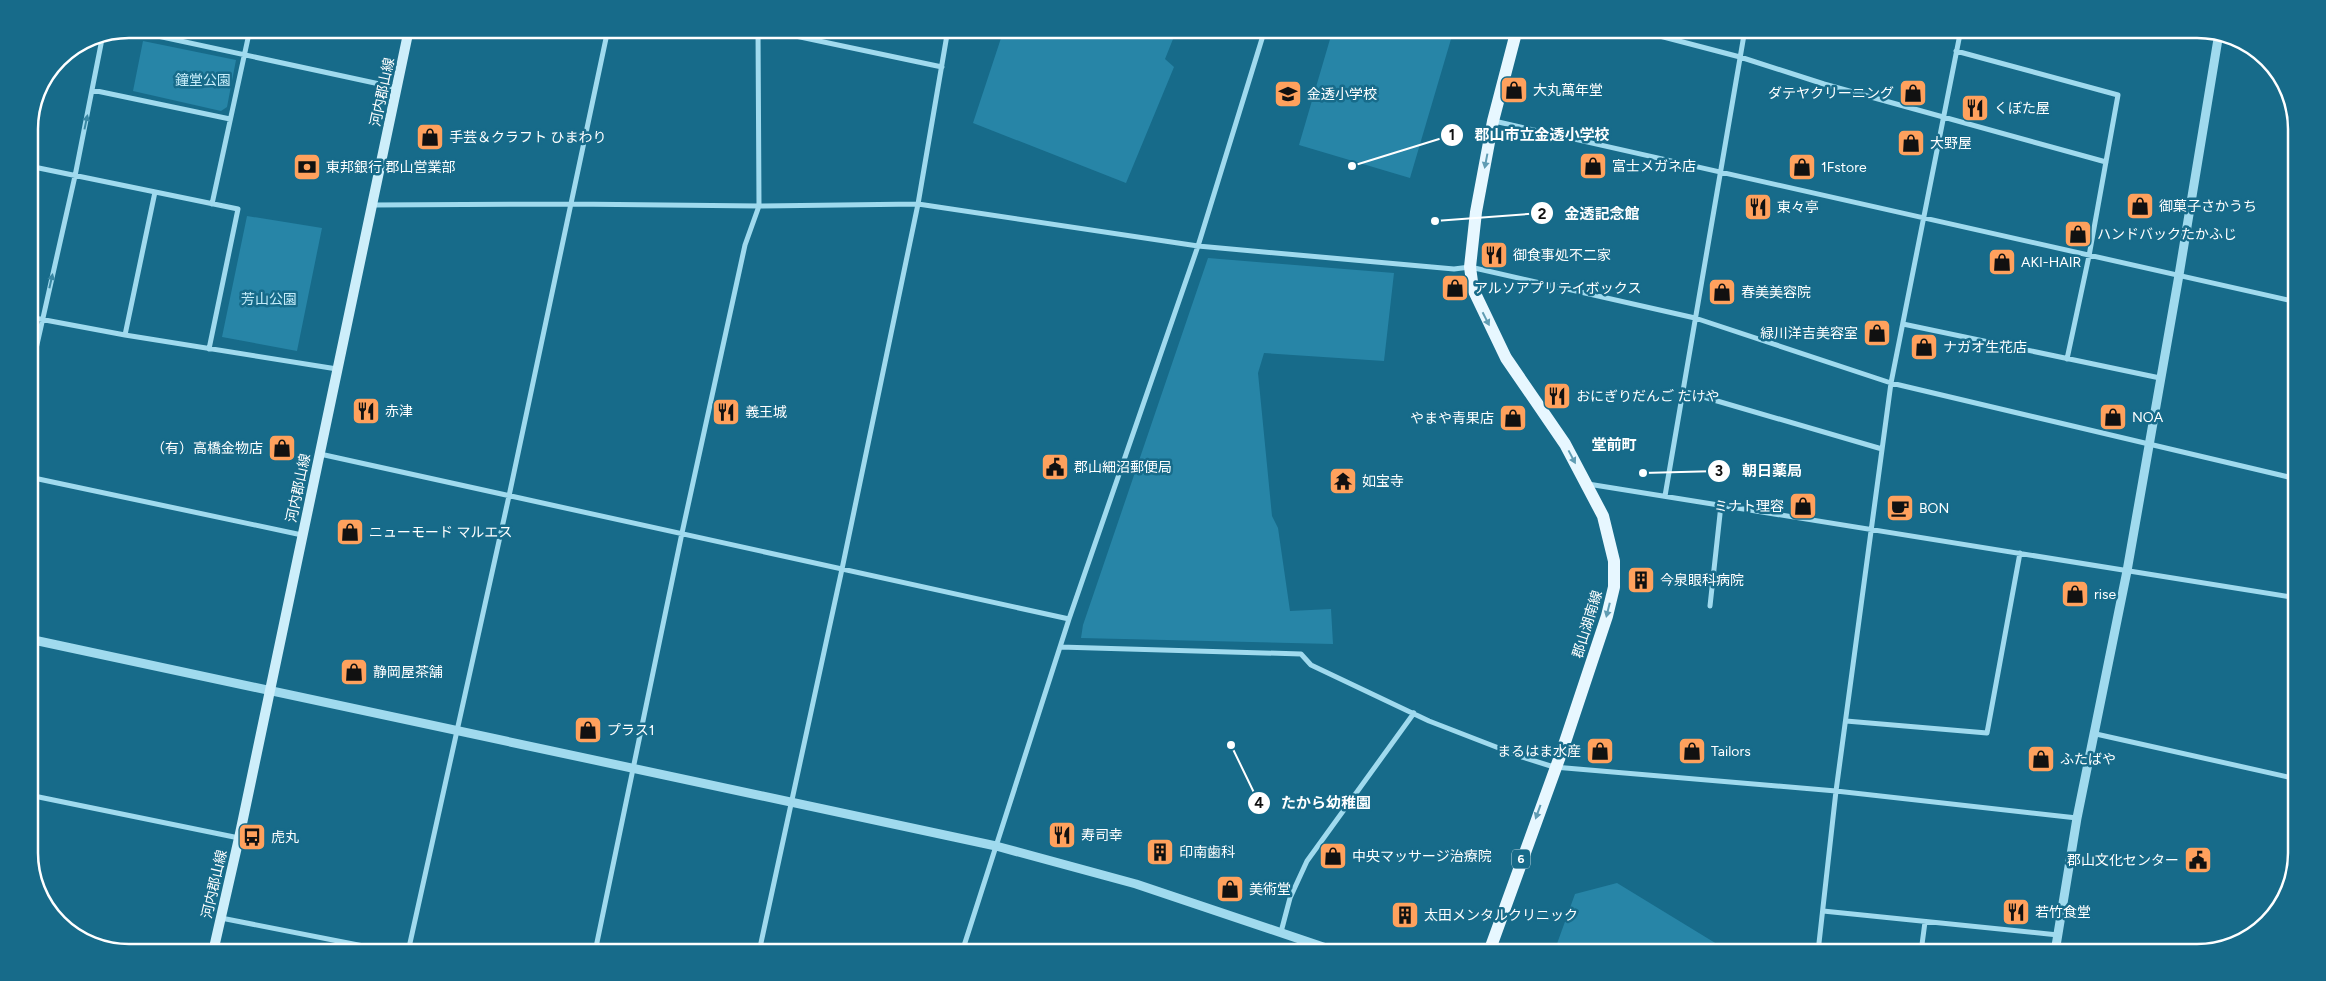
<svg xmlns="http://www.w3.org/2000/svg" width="2326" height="981" viewBox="0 0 2326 981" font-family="Figtree,'Noto Sans JP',sans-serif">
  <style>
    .green { fill: #2785a7 }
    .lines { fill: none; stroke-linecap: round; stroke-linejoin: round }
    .minor { stroke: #a0daee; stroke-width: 5 }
    .tertiary { stroke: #a0daee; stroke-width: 9 }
    .secondary { stroke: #cdeefa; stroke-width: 10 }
    .primary { stroke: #e7f7ff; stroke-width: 12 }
    .oneway { fill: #3987a3 }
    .oneway2 { fill: #609cb3 }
    .labels { text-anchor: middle; stroke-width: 5; stroke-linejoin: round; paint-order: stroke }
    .shield { fill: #176b8a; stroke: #b9d3dc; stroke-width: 1 }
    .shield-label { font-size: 12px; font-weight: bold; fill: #fff }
    .park-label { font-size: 14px; fill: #c6edfa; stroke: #176b8a }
    .poi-label { font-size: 14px; fill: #fff; stroke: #176b8a; text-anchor: start }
    .street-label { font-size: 14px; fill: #fff; stroke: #176b8a }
    .neighbourhood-label { font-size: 15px; font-weight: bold; fill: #fff; stroke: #176b8a }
    .rim { fill: none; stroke: #fff; stroke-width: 2.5 }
    .leader { fill: none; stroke: #fff; stroke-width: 2 }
    .callout-dot { fill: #fff; stroke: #176b8a; stroke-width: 2 }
    .mark-label { font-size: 15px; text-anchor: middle; font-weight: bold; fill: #111 }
    .callout-label { font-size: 15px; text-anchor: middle; font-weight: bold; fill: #fff; stroke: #176b8a; stroke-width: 5; stroke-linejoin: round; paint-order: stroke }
  </style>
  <rect width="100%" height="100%" fill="#176b8a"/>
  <path class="green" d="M 1004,29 L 1177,29 L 1165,59 L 1174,67 L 1126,183 L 973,123 Z
    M 1333,29 L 1454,29 L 1410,178 L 1299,145 Z
    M 143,41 L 236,60 L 227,107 L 221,111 L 133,91 Z
    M 247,216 L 322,228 L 297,351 L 222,337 Z
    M 1208,258 L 1394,273 L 1384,361 L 1264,353 L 1258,373 L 1272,516 L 1278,528 L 1290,611 L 1331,609 L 1333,644 L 1081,638 L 1083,625 Z
    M 1617,883 L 1730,952 L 1554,952 L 1575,894 Z"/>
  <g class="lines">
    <path class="minor" d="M 125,29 L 398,88
      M 762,29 L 942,67
      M 1633,29 L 1740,57 L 1824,84 L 2106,162
      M 1956,51 L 2118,95 L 2089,256 L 2067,359
      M 92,90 L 230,119
      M 1494,121 L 2297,302
      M 29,166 L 238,209 L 209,349
      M 212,204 L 250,29
      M 372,205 L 570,204 L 759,206 L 918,204 L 1198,246 L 1454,269 L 1470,267 L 1695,318 L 1891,383 L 2297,479
      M 29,317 L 125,335 L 337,369
      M 1903,324 L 2160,378
      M 125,335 L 155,192
      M 29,380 L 75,176 L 103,34
      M 1683,391 L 1882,449
      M 320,454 L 1069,619
      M 29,477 L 302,535
      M 1588,484 L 2297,598
      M 1665,496 L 1745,29
      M 1710,606 L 1721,505
      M 1060,647 L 1301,654 L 1311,665 L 1429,721 L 1522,757 L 1554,767 L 1836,791 L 2077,818
      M 1846,721 L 1987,733 L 2020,553
      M 2096,734 L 2297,779
      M 2289,777 L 2297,742
      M 29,795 L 239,838
      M 1823,911 L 2058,935
      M 221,918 L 394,952
      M 1281,932 L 1290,898 L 1307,861 L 1414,713
      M 408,952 L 509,496 L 608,29
      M 595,952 L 682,533 L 745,245 L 759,206 L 758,29
      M 759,952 L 842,569 L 918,204 L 948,29
      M 962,952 L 1069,619 L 1198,246 L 1265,29
      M 1818,952 L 1836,791 L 1891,383 L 1961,29
      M 1921,952 L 1925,922"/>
    <path class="tertiary" d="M 29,639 L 996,846 L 1136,884 L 1338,952
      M 2055,952 L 2077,818 L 2127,571 L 2179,275 L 2219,33"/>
    <path class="secondary" d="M 213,952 L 239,838 L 409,29"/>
    <path class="primary" d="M 1489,952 L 1563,748 L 1607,616 L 1614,587 L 1614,561 L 1603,516 L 1565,444 L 1506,358 L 1473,289 L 1470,267 L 1476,212 L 1493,121 L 1517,29"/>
  </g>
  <defs><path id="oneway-solid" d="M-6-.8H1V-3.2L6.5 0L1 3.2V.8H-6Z" transform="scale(1.25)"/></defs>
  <g class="oneway">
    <use href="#oneway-solid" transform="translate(86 122) rotate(-78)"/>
    <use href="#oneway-solid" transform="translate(51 281) rotate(-77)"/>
  </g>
  <g class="oneway2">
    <use href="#oneway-solid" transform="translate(1486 161) rotate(101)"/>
    <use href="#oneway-solid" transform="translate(1486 319) rotate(63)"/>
    <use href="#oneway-solid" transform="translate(1572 457) rotate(62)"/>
    <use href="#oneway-solid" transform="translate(1608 610) rotate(104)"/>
    <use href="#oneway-solid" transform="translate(1538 812) rotate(110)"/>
  </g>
  <defs>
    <g id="shop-square" transform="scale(1.4375)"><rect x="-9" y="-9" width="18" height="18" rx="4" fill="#ffa15d" stroke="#176b8a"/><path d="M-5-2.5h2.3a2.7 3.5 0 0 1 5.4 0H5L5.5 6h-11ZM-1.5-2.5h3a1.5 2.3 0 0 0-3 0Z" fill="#111"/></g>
    <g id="school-square" transform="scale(1.4375)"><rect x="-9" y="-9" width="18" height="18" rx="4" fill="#ffa15d" stroke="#176b8a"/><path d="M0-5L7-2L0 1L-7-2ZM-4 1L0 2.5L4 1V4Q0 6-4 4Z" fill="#111"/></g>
    <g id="restaurant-square" transform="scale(1.4375)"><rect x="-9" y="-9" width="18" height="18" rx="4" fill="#ffa15d" stroke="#176b8a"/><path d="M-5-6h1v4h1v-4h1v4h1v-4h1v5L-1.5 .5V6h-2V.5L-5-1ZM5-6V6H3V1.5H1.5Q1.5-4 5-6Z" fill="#111"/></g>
    <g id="bank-square" transform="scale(1.4375)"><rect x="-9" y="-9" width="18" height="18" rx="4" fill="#ffa15d" stroke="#176b8a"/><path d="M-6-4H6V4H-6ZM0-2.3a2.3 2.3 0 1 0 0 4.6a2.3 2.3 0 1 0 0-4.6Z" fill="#111"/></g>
    <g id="civic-square" transform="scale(1.4375)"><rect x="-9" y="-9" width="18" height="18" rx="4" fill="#ffa15d" stroke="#176b8a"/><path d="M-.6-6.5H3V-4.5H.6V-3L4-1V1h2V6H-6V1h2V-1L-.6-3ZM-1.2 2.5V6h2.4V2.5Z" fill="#111"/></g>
    <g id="temple-square" transform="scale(1.4375)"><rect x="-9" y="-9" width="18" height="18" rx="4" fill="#ffa15d" stroke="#176b8a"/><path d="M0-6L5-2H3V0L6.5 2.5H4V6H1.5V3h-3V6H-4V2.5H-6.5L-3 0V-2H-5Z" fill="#111"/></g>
    <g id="cafe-square" transform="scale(1.4375)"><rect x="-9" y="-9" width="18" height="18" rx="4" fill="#ffa15d" stroke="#176b8a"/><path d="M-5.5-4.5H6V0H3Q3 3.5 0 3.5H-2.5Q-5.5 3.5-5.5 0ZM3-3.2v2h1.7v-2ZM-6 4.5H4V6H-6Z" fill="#111"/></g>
    <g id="building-square" transform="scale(1.4375)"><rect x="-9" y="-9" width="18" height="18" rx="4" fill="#ffa15d" stroke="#176b8a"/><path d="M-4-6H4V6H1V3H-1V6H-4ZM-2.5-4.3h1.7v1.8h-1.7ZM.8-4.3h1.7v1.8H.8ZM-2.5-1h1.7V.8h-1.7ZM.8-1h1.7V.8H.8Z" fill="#111"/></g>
    <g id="bus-square" transform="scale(1.4375)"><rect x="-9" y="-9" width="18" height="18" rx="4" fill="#ffa15d" stroke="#176b8a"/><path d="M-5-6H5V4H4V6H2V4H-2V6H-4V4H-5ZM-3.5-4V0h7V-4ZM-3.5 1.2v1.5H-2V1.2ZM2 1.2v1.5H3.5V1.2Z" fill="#111"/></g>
  </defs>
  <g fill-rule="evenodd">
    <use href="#shop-square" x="1514" y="90"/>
    <use href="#shop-square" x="1913" y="93"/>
    <use href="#school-square" x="1288" y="94"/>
    <use href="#restaurant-square" x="1975" y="108"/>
    <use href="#shop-square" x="430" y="137"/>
    <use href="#shop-square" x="1911" y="143"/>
    <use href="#shop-square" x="1593" y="166"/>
    <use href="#bank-square" x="307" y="167"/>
    <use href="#shop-square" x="1802" y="167"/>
    <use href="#shop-square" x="2140" y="206"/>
    <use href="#restaurant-square" x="1758" y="207"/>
    <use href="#shop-square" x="2078" y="234"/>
    <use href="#restaurant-square" x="1494" y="255"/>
    <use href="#shop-square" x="2002" y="262"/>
    <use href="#shop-square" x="1455" y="288"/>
    <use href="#shop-square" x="1722" y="292"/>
    <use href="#shop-square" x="1877" y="333"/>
    <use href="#shop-square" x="1924" y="347"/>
    <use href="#restaurant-square" x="1557" y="396"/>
    <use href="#restaurant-square" x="366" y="411"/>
    <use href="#restaurant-square" x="726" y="412"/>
    <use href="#shop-square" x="2113" y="417"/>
    <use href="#shop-square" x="1513" y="418"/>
    <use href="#shop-square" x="282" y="448"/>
    <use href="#civic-square" x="1055" y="467"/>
    <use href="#temple-square" x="1343" y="481"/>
    <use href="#shop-square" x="1803" y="506"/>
    <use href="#cafe-square" x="1900" y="508"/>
    <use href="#shop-square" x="350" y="532"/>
    <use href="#building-square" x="1641" y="580"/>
    <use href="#shop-square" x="2075" y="594"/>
    <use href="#shop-square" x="354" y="672"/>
    <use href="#shop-square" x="588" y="730"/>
    <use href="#shop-square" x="1600" y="751"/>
    <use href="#shop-square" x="1692" y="751"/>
    <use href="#shop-square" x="2041" y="759"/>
    <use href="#restaurant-square" x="1062" y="835"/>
    <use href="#bus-square" x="252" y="837"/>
    <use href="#building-square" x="1160" y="852"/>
    <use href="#shop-square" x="1333" y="856"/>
    <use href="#civic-square" x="2198" y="860"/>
    <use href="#shop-square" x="1230" y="889"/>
    <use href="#restaurant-square" x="2016" y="912"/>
    <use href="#building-square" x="1405" y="915"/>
  </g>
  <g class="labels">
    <rect class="shield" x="1512" y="849.5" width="18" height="19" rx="4"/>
    <g class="shield-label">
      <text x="1521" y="863">6</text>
    </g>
    <g class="park-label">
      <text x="203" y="85">鐘堂公園</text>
      <text x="269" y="304">芳山公園</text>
    </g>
    <g class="poi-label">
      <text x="1533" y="95">大丸萬年堂</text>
      <text x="1894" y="98" text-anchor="end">ダテヤクリーニング</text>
      <text x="1307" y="99">金透小学校</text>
      <text x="1994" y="113">くぼた屋</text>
      <text x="449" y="142">手芸＆クラフト ひまわり</text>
      <text x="1930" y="148">大野屋</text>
      <text x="1612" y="171">富士メガネ店</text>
      <text x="326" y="172">東邦銀行 郡山営業部</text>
      <text x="1821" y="172">1Fstore</text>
      <text x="2159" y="211">御菓子さかうち</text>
      <text x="1777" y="212">東々亭</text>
      <text x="2097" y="239">ハンドバックたかふじ</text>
      <text x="1513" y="260">御食事処不二家</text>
      <text x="2021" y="267">AKI-HAIR</text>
      <text x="1474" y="293">アルソアプリテイボックス</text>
      <text x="1741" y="297">春美美容院</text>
      <text x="1858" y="338" text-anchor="end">緑川洋吉美容室</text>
      <text x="1943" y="352">ナガオ生花店</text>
      <text x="1576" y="401">おにぎりだんご たけや</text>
      <text x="385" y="416">赤津</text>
      <text x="745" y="417">義王城</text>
      <text x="2132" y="422">NOA</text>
      <text x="1494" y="423" text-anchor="end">やまや青果店</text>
      <text x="263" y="453" text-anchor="end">（有）高橋金物店</text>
      <text x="1074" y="472">郡山細沼郵便局</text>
      <text x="1362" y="486">如宝寺</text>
      <text x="1784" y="511" text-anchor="end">ミナト理容</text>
      <text x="1919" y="513">BON</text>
      <text x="369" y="537">ニューモード マルエス</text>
      <text x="1660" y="585">今泉眼科病院</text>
      <text x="2094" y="599">rise</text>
      <text x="373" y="677">静岡屋茶舗</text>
      <text x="607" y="735">プラス1</text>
      <text x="1581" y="756" text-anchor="end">まるはま水産</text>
      <text x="1711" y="756">Tailors</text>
      <text x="2060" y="764">ふたばや</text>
      <text x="1081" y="840">寿司幸</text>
      <text x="271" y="842">虎丸</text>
      <text x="1179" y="857">印南歯科</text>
      <text x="1352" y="861">中央マッサージ治療院</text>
      <text x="2179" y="865" text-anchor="end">郡山文化センター</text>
      <text x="1249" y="894">美術堂</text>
      <text x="2035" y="917">若竹食堂</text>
      <text x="1424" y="920">太田メンタルクリニック</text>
    </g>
    <g class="street-label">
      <text transform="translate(382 92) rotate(-78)" y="5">河内郡山線</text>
      <text transform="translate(298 488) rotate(-78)" y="5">河内郡山線</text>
      <text transform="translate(1587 624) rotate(-73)" y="5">郡山湖南線</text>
      <text transform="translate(214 884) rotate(-77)" y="5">河内郡山線</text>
    </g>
    <g class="neighbourhood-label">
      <text x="1614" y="450">堂前町</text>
    </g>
  </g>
  <path d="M0 0H2326V981H0ZM129 38H2197A91 91 0 0 1 2288 129V853A91 91 0 0 1 2197 944H129A91 91 0 0 1 38 853V129A91 91 0 0 1 129 38Z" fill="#176b8a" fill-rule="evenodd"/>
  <path class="rim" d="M129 38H2197A91 91 0 0 1 2288 129V853A91 91 0 0 1 2197 944H129A91 91 0 0 1 38 853V129A91 91 0 0 1 129 38Z"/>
  <path class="leader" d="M1352 166L1452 135M1435 221L1542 213M1643 473L1719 471M1231 745L1259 803"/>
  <g class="callout-dot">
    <circle cx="1352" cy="166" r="5"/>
    <circle cx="1435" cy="221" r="5"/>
    <circle cx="1643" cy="473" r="5"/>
    <circle cx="1231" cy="745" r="5"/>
    <circle cx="1452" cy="135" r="12"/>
    <circle cx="1542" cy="213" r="12"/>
    <circle cx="1719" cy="471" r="12"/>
    <circle cx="1259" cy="803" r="12"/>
  </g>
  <g class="mark-label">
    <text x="1452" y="140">1</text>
    <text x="1542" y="219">2</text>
    <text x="1719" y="476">3</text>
    <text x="1259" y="808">4</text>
  </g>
  <g class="callout-label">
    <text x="1542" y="140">郡山市立金透小学校</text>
    <text x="1602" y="219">金透記念館</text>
    <text x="1772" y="476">朝日薬局</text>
    <text x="1326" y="808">たから幼稚園</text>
  </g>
</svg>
